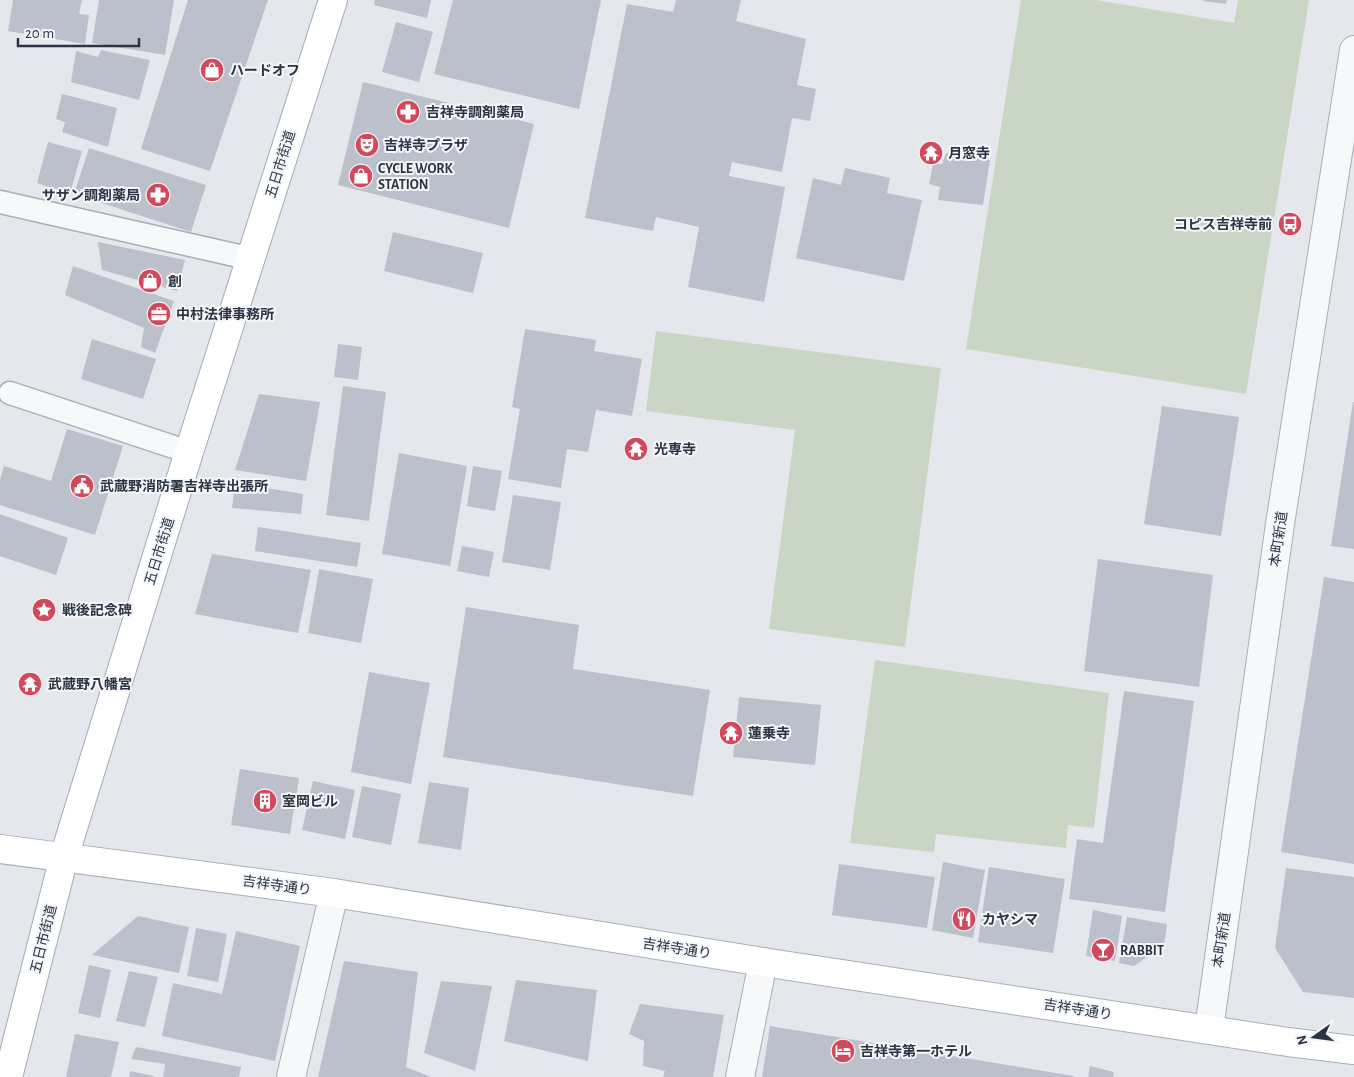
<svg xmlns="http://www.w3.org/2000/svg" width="1354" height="1077" viewBox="0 0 1354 1077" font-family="'Alegreya Sans','Noto Sans JP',sans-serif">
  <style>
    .green { fill: #c9d6c5 }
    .building { fill: #bbc0ca }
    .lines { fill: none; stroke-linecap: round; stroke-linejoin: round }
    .service-casing { stroke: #a9aeb7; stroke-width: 25 }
    .minor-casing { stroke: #a9aeb7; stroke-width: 30 }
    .tertiary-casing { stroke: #a9aeb7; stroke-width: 30 }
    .secondary-casing { stroke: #a9aeb7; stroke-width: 30 }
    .primary-casing { stroke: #a3abb8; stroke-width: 30 }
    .service { stroke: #f7f8fa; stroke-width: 22 }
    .minor { stroke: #f7f8fa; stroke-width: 28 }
    .tertiary { stroke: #f7f8fa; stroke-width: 28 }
    .secondary { stroke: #fff; stroke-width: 28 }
    .primary { stroke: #fff; stroke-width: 28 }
    .labels { text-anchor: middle; stroke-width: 4; stroke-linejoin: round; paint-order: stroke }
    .poi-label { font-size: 14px; font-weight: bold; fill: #2b3445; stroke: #f4f6f9; text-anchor: start }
    .street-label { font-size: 14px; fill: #2b3445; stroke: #f4f6f9 }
  </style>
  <rect width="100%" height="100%" fill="#e4e7ec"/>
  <path class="green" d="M 1021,0 L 1096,0 L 1234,23 L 1238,0 L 1309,0 L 1246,394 L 966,349 Z
    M 656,331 L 941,368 L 905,647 L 769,629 L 795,430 L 646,411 Z
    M 875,660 L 1109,693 L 1094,828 L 1068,825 L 1066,848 L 936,834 L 934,852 L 850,843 Z"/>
  <path class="building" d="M 13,0 L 82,0 L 79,14 L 89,15 L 85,44 L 8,31 Z
    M 99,0 L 174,0 L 165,55 L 92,43 Z
    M 188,0 L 268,0 L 210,171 L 141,149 Z
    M 375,0 L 431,0 L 427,18 L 374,5 Z
    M 453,0 L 601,0 L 579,109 L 434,74 Z
    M 676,0 L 741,0 L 736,21 L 806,39 L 797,85 L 816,89 L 810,121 L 792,118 L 782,172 L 732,162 L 729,176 L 785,187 L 764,302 L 688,287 L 699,227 L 656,217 L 653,231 L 585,218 L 627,4 L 673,12 Z
    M 1203,0 L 1227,0 L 1226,4 L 1203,1 Z
    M 396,22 L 433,32 L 419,82 L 382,72 Z
    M 101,50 L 150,60 L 139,100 L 71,82 L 76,51 L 98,57 Z
    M 363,82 L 534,124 L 509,228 L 338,185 Z
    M 62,94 L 117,108 L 108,147 L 62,132 L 65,122 L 56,119 Z
    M 48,142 L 82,151 L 70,194 L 37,183 Z
    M 89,148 L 206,185 L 191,232 L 74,194 Z
    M 946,153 L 990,160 L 983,205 L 938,200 L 940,187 L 929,184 L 933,164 L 942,164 Z
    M 845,168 L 890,178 L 887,193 L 922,200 L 904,281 L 796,258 L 813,178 L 841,185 Z
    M 393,232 L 483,253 L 473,293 L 384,271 Z
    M 98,242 L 185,260 L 177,291 L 102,270 Z
    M 73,266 L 174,301 L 155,353 L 141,347 L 144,328 L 65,295 Z
    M 525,329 L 596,340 L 594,351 L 642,359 L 632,416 L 596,410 L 588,452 L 567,449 L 561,488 L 508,479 L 520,409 L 512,407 Z
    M 92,339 L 156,359 L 143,399 L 81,379 Z
    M 338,344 L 362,347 L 358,380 L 334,377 Z
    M 343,386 L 386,392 L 369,521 L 326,515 Z
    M 259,394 L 320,402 L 306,481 L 235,470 Z
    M 1353,402 L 1354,402 L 1354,549 L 1331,546 Z
    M 1162,406 L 1239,417 L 1221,536 L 1144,524 Z
    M 67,429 L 123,446 L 95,535 L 0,505 L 0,480 L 4,466 L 51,481 Z
    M 399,453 L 467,466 L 450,566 L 382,554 Z
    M 473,466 L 502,471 L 495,511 L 467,506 Z
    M 235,483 L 303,494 L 301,514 L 232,508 Z
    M 513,495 L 561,502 L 550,570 L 502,562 Z
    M 0,514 L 68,538 L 56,575 L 0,556 Z
    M 258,527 L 361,543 L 357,567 L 255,551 Z
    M 462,546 L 494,552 L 489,577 L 457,571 Z
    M 212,554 L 311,570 L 298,633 L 195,614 Z
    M 1098,559 L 1213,575 L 1199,687 L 1084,671 Z
    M 319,569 L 373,579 L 361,643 L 308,633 Z
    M 1324,577 L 1354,582 L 1354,864 L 1281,852 Z
    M 466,607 L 579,625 L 573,669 L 710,690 L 693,796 L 443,757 Z
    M 369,672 L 430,683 L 411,784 L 351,772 Z
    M 1124,691 L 1194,701 L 1165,912 L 1069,899 L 1077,839 L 1103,843 Z
    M 739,697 L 821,705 L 815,765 L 733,757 Z
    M 240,769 L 299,778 L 290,834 L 231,825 Z
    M 313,781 L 355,790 L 345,839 L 302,830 Z
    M 429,782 L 469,788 L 461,850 L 418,843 Z
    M 362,786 L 401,794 L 391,845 L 352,837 Z
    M 943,862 L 985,870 L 973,938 L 932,930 Z
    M 839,864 L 935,877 L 927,928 L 832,915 Z
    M 989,867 L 1065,879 L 1053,953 L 978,942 Z
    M 1286,868 L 1354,877 L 1354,998 L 1303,992 L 1275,948 Z
    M 1093,910 L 1122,916 L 1115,961 L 1086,956 Z
    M 138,916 L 189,927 L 179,973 L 92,955 Z
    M 1127,917 L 1167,924 L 1164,945 L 1134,966 L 1119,963 Z
    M 196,928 L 227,934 L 218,982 L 187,976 Z
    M 236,931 L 300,946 L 275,1061 L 162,1036 L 173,983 L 222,994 Z
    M 344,961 L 418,972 L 406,1067 L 431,1077 L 318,1077 Z
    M 89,965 L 111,970 L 100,1018 L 78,1013 Z
    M 129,971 L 158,977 L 145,1027 L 116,1021 Z
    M 516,980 L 597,990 L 588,1061 L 504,1041 Z
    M 441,981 L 492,986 L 475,1071 L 424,1053 Z
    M 640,1004 L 724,1015 L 713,1077 L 663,1077 L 665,1071 L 643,1066 L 644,1041 L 629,1034 Z
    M 770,1026 L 1074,1076 L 1074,1077 L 762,1077 Z
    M 75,1034 L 119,1042 L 111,1077 L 66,1077 Z
    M 136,1047 L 241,1067 L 239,1077 L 163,1077 L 165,1064 L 131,1059 Z
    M 1090,1066 L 1114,1072 L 1113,1077 L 1088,1077 Z
    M 130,1071 L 154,1076 L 154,1077 L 129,1077 Z"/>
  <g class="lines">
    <g class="service-casing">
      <path id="service" d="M 0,202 L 252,259
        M 10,393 L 189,452"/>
    </g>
    <g class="minor-casing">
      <path id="minor" d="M 291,1077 L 334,893
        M 740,1077 L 763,962"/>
    </g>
    <g class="tertiary-casing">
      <path id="tertiary" d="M 1209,1029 L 1280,524 L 1354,50"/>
    </g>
    <g class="secondary-casing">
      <path id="secondary" d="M 0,849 L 334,893 L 763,962 L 1288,1042 L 1354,1050"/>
    </g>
    <g class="primary-casing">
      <path id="primary" d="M 8,1077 L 64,857 L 189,452 L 333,0"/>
    </g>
    <use href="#service" class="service"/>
    <use href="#minor" class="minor"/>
    <use href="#tertiary" class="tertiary"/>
    <use href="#secondary" class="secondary"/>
    <use href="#primary" class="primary"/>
  </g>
  <defs>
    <g id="shop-disc" transform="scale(1.25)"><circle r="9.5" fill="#d1495b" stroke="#f4f6f9"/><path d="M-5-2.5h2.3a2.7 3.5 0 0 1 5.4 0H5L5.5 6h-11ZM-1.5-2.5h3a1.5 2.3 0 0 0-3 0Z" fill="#fff"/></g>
    <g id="pharmacy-disc" transform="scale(1.25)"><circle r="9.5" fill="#d1495b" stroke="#f4f6f9"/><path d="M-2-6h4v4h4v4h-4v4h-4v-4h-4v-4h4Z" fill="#fff"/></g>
    <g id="theatre-disc" transform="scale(1.25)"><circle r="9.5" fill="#d1495b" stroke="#f4f6f9"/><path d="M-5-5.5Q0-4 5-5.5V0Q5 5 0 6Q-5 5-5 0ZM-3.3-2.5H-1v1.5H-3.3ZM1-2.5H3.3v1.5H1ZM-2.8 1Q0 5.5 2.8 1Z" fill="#fff"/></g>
    <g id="temple-disc" transform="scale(1.25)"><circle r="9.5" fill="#d1495b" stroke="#f4f6f9"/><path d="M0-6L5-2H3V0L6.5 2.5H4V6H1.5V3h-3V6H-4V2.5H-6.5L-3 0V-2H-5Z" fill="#fff"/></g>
    <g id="bus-disc" transform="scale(1.25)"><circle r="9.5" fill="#d1495b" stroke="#f4f6f9"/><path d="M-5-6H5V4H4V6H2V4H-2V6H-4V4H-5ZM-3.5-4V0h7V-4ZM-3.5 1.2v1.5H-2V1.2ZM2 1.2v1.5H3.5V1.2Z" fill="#fff"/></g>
    <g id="office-disc" transform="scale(1.25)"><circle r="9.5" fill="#d1495b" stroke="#f4f6f9"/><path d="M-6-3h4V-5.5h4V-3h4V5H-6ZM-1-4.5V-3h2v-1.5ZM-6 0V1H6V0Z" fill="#fff"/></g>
    <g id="civic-disc" transform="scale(1.25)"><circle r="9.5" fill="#d1495b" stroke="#f4f6f9"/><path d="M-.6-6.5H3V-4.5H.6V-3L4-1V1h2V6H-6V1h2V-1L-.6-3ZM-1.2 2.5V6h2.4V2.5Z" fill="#fff"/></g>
    <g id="sight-disc" transform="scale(1.25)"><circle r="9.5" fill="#d1495b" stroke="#f4f6f9"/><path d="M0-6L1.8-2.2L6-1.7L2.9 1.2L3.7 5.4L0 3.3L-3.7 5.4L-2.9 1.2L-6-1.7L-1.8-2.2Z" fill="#fff"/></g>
    <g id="building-disc" transform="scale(1.25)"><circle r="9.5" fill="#d1495b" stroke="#f4f6f9"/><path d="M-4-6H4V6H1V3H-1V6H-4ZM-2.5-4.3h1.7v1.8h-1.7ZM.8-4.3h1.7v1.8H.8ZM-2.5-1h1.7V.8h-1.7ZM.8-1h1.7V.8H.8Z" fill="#fff"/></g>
    <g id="restaurant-disc" transform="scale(1.25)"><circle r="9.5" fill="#d1495b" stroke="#f4f6f9"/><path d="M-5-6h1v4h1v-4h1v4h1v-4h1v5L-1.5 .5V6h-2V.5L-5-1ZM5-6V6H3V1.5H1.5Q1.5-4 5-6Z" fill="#fff"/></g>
    <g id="bar-disc" transform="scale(1.25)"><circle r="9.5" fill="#d1495b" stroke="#f4f6f9"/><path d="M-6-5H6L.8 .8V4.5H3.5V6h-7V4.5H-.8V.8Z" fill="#fff"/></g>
    <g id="hotel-disc" transform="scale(1.25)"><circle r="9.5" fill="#d1495b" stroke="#f4f6f9"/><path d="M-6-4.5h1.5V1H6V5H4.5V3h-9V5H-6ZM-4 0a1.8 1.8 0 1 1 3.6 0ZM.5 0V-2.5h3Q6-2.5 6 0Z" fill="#fff"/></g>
  </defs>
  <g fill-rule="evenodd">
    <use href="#shop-disc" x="212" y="70"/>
    <use href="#pharmacy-disc" x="408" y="112"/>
    <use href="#theatre-disc" x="367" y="145"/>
    <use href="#temple-disc" x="931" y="153"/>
    <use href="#shop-disc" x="361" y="176"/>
    <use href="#pharmacy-disc" x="158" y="195"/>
    <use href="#bus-disc" x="1290" y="224"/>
    <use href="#shop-disc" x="150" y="281"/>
    <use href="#office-disc" x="159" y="314"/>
    <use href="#temple-disc" x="636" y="449"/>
    <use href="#civic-disc" x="82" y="486"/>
    <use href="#sight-disc" x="44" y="610"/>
    <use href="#temple-disc" x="30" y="684"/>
    <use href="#temple-disc" x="731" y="733"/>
    <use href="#building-disc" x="265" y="801"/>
    <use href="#restaurant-disc" x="964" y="919"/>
    <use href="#bar-disc" x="1103" y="950"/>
    <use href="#hotel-disc" x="843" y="1051"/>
  </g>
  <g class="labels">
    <g class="poi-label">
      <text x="230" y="75">ハードオフ</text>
      <text x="426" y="117">吉祥寺調剤薬局</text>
      <text x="384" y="150">吉祥寺プラザ</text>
      <text x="948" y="158">月窓寺</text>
      <text x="378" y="173">CYCLE WORK<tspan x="378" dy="16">STATION</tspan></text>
      <text x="140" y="200" text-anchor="end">サザン調剤薬局</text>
      <text x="1272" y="229" text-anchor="end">コピス吉祥寺前</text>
      <text x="168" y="286">創</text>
      <text x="176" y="319">中村法律事務所</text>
      <text x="654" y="454">光専寺</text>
      <text x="100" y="491">武蔵野消防署吉祥寺出張所</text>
      <text x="62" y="615">戦後記念碑</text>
      <text x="48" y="689">武蔵野八幡宮</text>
      <text x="748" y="738">蓮乗寺</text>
      <text x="282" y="806">室岡ビル</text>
      <text x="982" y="924">カヤシマ</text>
      <text x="1120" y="955">RABBIT</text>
      <text x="860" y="1056">吉祥寺第一ホテル</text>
    </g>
    <g class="street-label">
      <text transform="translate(280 164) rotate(-73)" y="5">五日市街道</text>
      <text transform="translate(1278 539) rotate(-82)" y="5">本町新道</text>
      <text transform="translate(159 551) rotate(-73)" y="5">五日市街道</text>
      <text transform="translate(277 885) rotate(8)" y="5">吉祥寺通り</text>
      <text transform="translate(43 939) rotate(-76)" y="5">五日市街道</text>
      <text transform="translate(1221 940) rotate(-82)" y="5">本町新道</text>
      <text transform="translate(677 948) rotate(9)" y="5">吉祥寺通り</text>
      <text transform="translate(1078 1009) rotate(9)" y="5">吉祥寺通り</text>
    </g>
  </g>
  <g transform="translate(1314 1037) rotate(256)" stroke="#f4f6f9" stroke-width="4" paint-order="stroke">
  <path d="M0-4L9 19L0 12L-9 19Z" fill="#2b3445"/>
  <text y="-8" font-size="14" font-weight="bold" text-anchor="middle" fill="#2b3445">N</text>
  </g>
  <path d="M18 38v8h121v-8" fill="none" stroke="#2b3445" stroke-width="2.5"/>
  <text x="25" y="38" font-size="15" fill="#2b3445" stroke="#f4f6f9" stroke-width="4" paint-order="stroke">20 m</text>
</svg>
